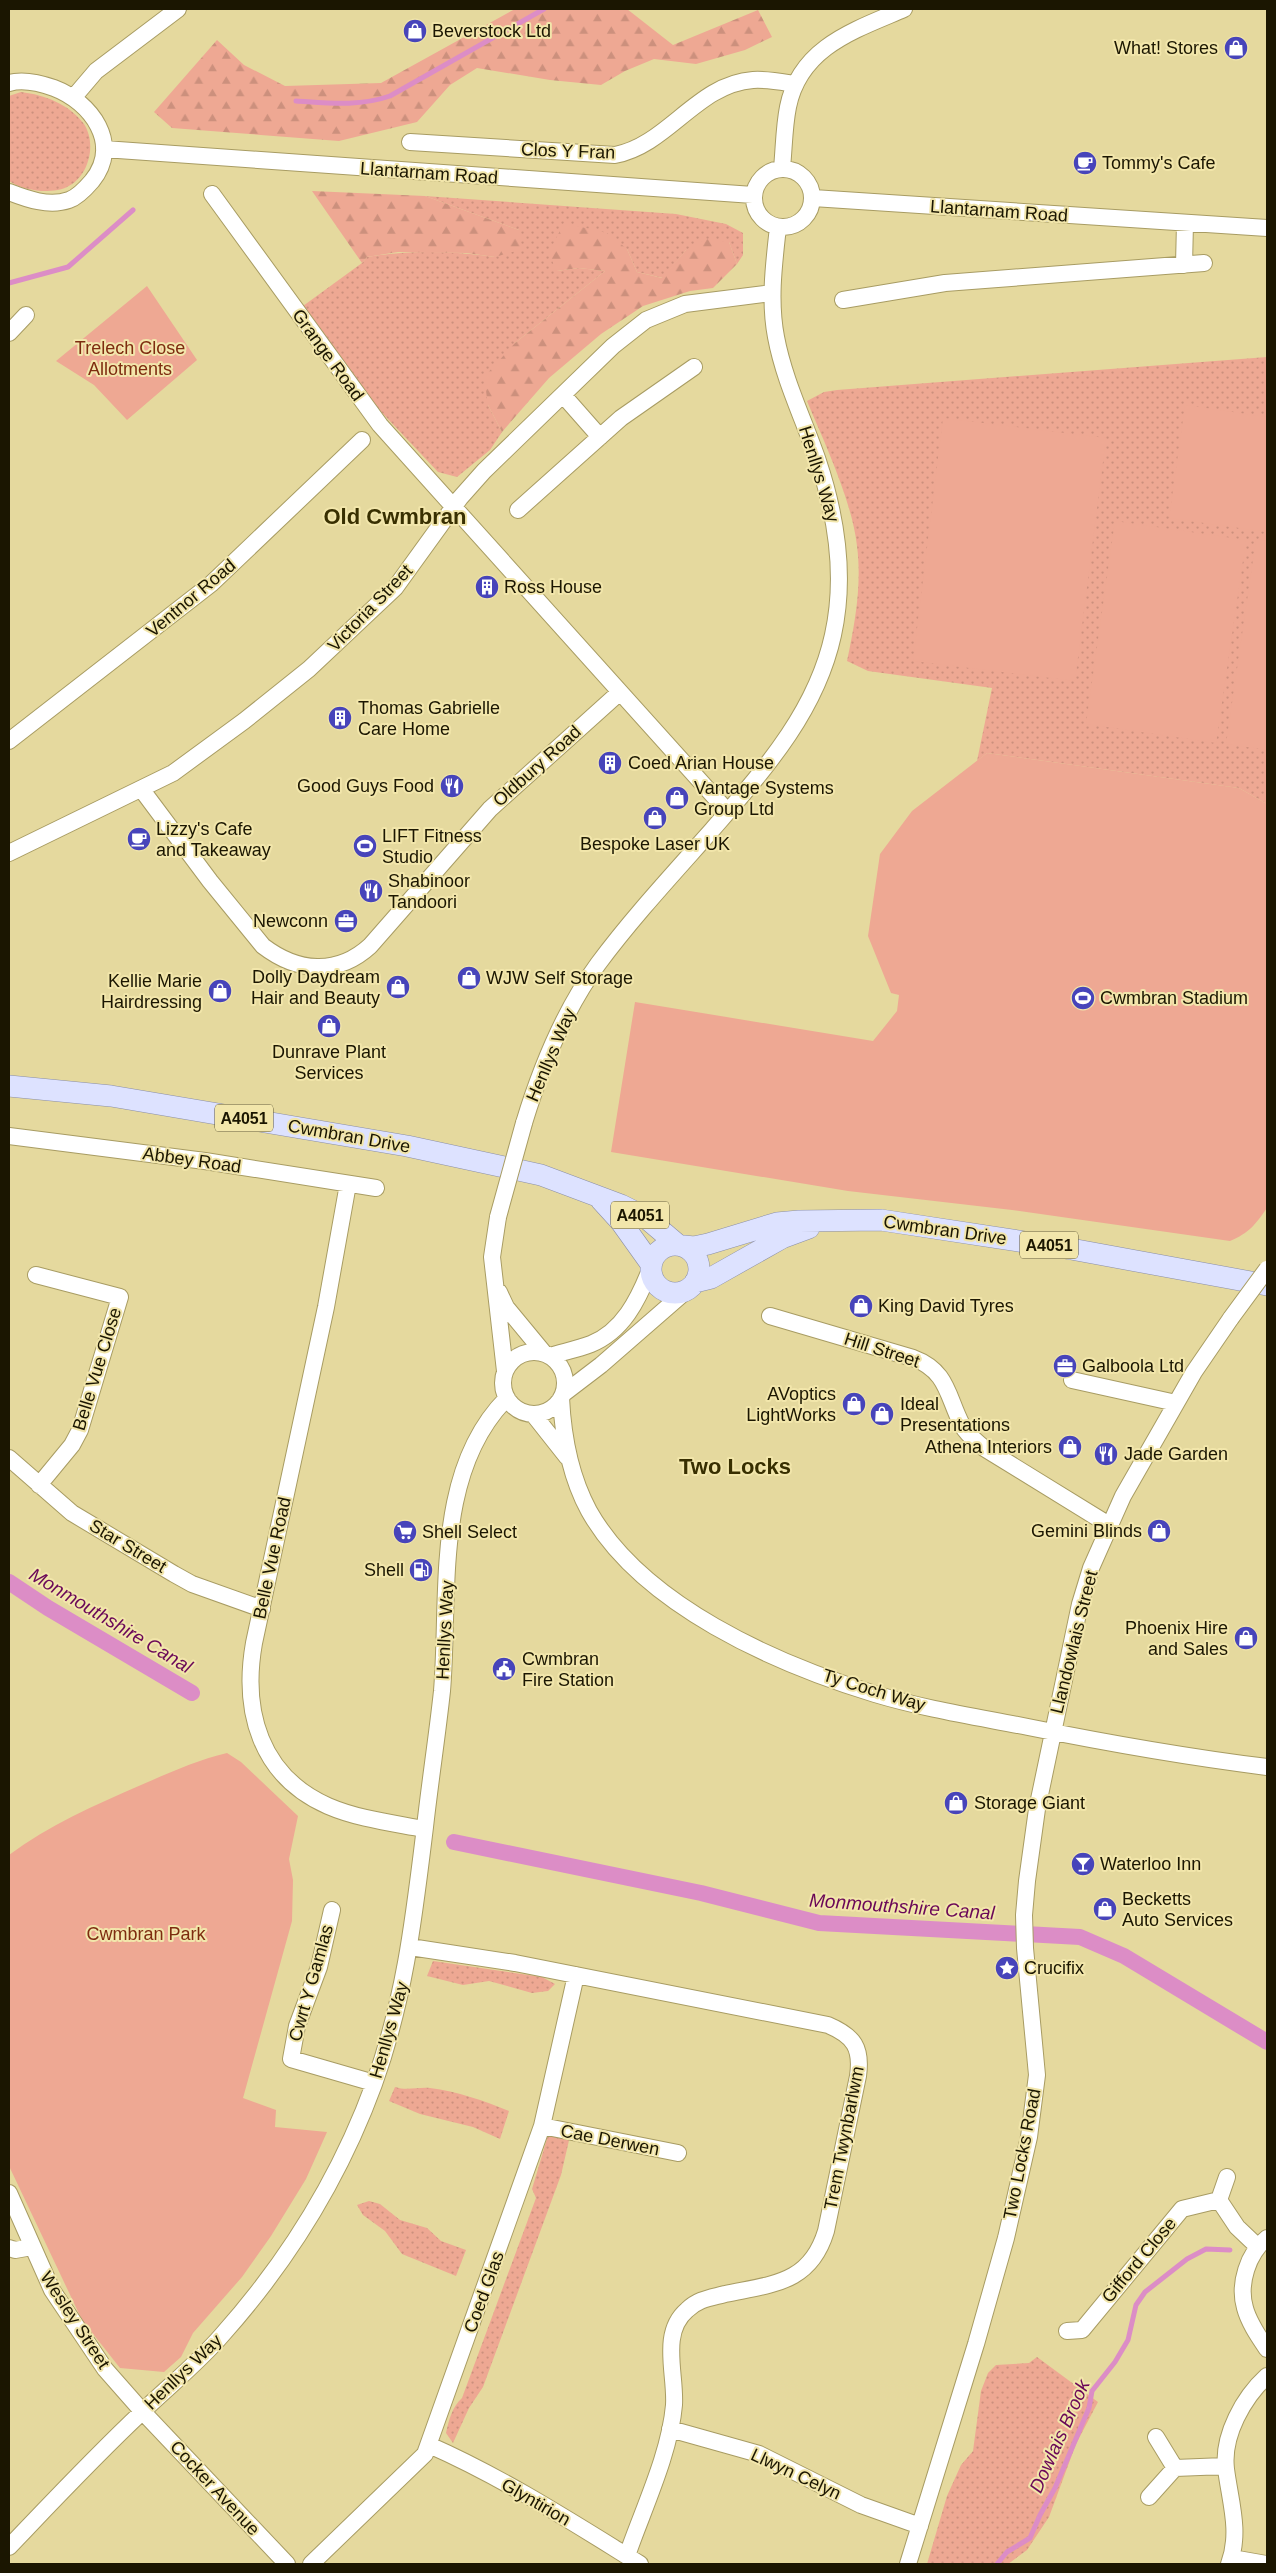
<svg xmlns="http://www.w3.org/2000/svg" width="1276" height="2573" viewBox="0 0 1276 2573" font-family="Arial,sans-serif">
  <style>
    .grass { fill: url(#grass-dots) }
    .forest { fill: url(#forest-firs) }
    .green { fill: #eea893 }
    .lines { fill: none; stroke-linecap: round; stroke-linejoin: round }
    .stream { stroke: #dc8dc6; stroke-width: 5 }
    .canal { stroke: #dc8dc6; stroke-width: 16 }
    .minor-casing { stroke: #a89c63; stroke-width: 18 }
    .major-casing { stroke: #8a8ea6; stroke-width: 22 }
    .minor { stroke: #fff; stroke-width: 16 }
    .major { stroke: #dde2ff; stroke-width: 21 }
    .minor-bridge-casing { stroke: #a89c63; stroke-width: 18; stroke-linecap: butt }
    .minor-bridge { stroke: #fff; stroke-width: 16 }
    .labels { text-anchor: middle; stroke-width: 4; stroke-linejoin: round; paint-order: stroke }
    .shield { fill: #f2e6ab; stroke: #5c5434; stroke-width: 1 }
    .shield-label { font-size: 16px; font-weight: bold; fill: #1b1601 }
    .poi-label { font-size: 18px; fill: #1b1601; stroke: #f2e6ab; text-anchor: start }
    .street-label { font-size: 18px; fill: #1b1601; stroke: #f2e6ab }
    .park-label { font-size: 18px; fill: #7e2c10; stroke: #f2e6ab }
    .water-label { font-size: 19px; font-style: italic; fill: #6a0858; stroke: #f2e6ab }
    .district-label { font-size: 22px; font-weight: bold; fill: #382f01; stroke: #f2e6ab }
  </style>
  <defs>
    <pattern id="grass-dots" width="8" height="8" patternUnits="userSpaceOnUse" patternTransform="scale(1.25)"><rect width="8" height="8" fill="#eea893"/><path d="M2 2h.1M6 6h.1" fill="none" stroke="#cc907d" stroke-width="1.8" stroke-linecap="round"/></pattern>
    <pattern id="forest-firs" width="22" height="20" patternUnits="userSpaceOnUse" patternTransform="scale(1.25)"><rect width="22" height="20" fill="#eea893"/><path d="M5 1l3.5 6h-7zM16 11l3.5 6h-7z" fill="#cc907d"/></pattern>
  </defs>
  <rect width="100%" height="100%" fill="#e5d99e"/>
  <path class="grass" d="M 21,92 C 45,95 69,104 84,124 C 97,144 89,177 67,187 C 60,191 49,191 41,191 C 30,190 18,187 9,181 L 9,96 Z
    M 425,196 L 676,214 L 726,224 L 743,233 L 743,255 L 737,264 L 729,242 L 686,250 L 663,278 L 637,272 L 627,249 L 556,271 L 579,268 L 605,271 L 515,343 L 488,405 L 502,432 L 490,450 L 457,477 L 438,472 L 370,400 L 303,306 L 362,263 L 367,257 C 409,250 452,251 495,257 L 519,230 Z
    M 1267,357 L 1267,804 L 1239,788 L 987,753 L 977,761 L 992,688 L 868,671 L 847,661 C 855,623 862,585 857,546 C 852,501 825,444 807,401 L 824,392 L 837,390 Z
    M 433,1961 L 542,1977 L 555,1984 L 548,1991 L 532,1993 L 489,1981 L 463,1985 L 427,1976 Z
    M 395,2087 C 406,2091 418,2087 430,2088 C 457,2091 484,2101 509,2111 L 500,2139 L 473,2127 L 420,2114 L 389,2101 Z
    M 549,2132 L 570,2136 L 561,2175 L 483,2387 L 469,2408 L 453,2443 L 446,2433 C 449,2420 452,2407 462,2398 L 536,2198 L 532,2189 Z
    M 369,2201 L 380,2204 L 400,2220 L 427,2228 L 441,2241 L 466,2250 L 456,2276 L 402,2254 L 385,2231 L 363,2215 L 357,2205 Z
    M 1037,2357 L 1098,2402 L 1076,2444 L 1049,2517 L 1027,2550 L 1008,2564 L 927,2564 L 947,2496 L 961,2465 L 973,2451 L 981,2391 L 988,2373 L 996,2365 L 1029,2363 Z"/>
  <path class="forest" d="M 515,9 L 627,9 L 673,45 L 758,10 L 772,37 L 745,50 L 696,64 L 654,59 L 625,71 L 601,85 L 550,80 L 477,68 L 450,85 L 417,122 L 339,141 L 172,128 L 154,112 L 217,40 L 244,65 L 285,86 L 381,83 Z
    M 312,191 L 425,196 L 519,230 L 522,249 L 495,257 L 466,253 L 398,252 L 367,257 L 362,263 Z
    M 564,223 L 607,233 L 627,249 L 637,272 L 662,278 L 686,250 L 706,239 L 729,242 L 737,264 L 713,288 L 690,291 L 643,306 L 601,334 L 549,378 L 502,432 L 488,405 L 484,377 L 515,343 L 605,271 L 579,268 L 556,271 L 549,252 Z"/>
  <path class="green" d="M 147,286 L 197,360 L 127,420 L 94,385 L 56,361 Z
    M 1185,405 L 1267,417 L 1267,532 L 1169,518 Z
    M 943,418 L 1106,438 L 1075,681 L 913,661 Z
    M 1115,521 L 1246,540 L 1216,743 L 1086,724 Z
    M 1256,539 L 1267,541 L 1267,750 L 1226,744 Z
    M 987,753 L 1239,788 L 1267,804 L 1267,1208 C 1255,1225 1249,1233 1230,1241 L 1012,1210 L 848,1191 L 611,1152 L 635,1002 L 873,1041 L 897,1011 L 899,995 L 891,993 L 868,936 L 880,854 L 912,811 Z
    M 227,1753 L 241,1762 L 298,1816 L 289,1859 L 293,1880 L 292,1921 L 243,2098 L 276,2110 L 275,2127 L 327,2132 L 306,2179 L 271,2236 L 242,2277 L 193,2333 L 181,2357 L 164,2372 L 120,2368 L 82,2320 L 9,2166 L 9,1855 C 49,1825 95,1805 141,1785 C 169,1773 197,1760 227,1753 Z"/>
  <g class="lines">
    <path class="stream" d="M 296,101 C 328,103 358,107 390,96 L 544,9
      M 9,283 L 68,267 L 133,210
      M 997,2564 L 1007,2552 L 1030,2538 L 1040,2515 L 1055,2488 L 1089,2408 L 1092,2391 L 1115,2362 L 1128,2340 L 1136,2305 L 1145,2292 L 1187,2259 L 1206,2249 L 1230,2250"/>
    <path class="canal" d="M 9,1582 L 48,1608 L 192,1693
      M 454,1842 L 701,1893 L 819,1923 L 1080,1937 L 1124,1956 L 1267,2042"/>
    <g class="minor-casing">
      <path id="minor" d="M 9,83 C 23,79 40,83 54,88 C 91,102 122,144 92,181 C 86,188 78,197 69,200 C 49,207 27,199 9,192
        M 73,98 L 96,71 L 178,9
        M 410,142 L 615,155 C 668,145 697,84 753,80 C 767,79 782,82 795,84
        M 104,149 L 753,195
        M 782,168 C 784,148 784,127 788,107 C 800,47 855,30 904,9
        M754 198a29 29 0 1 1 58 0a29 29 0 1 1-58 0Z
        M 212,194 L 380,425 L 728,812
        M 813,198 L 1267,228
        M 1184,265 L 1185,223
        M 843,300 L 945,283 L 1204,263
        M 9,333 L 26,315
        M 563,395 L 600,437
        M 518,510 L 621,418 L 694,367
        M 9,741 L 211,584 L 362,440
        M 142,790 L 210,881 L 263,946 C 297,972 337,976 370,946 L 490,809 L 620,692
        M 9,853 L 173,773 L 244,721 L 309,669 L 395,588 L 460,498 L 484,471 L 613,346 L 646,320 L 685,304 L 772,293
        M 524,1123 C 541,1067 563,1012 598,964 C 633,917 673,874 712,830 C 763,771 816,713 833,635 C 846,576 837,518 818,461 C 804,420 784,380 776,337 C 769,301 774,263 778,227
        M 9,1136 L 205,1161 L 376,1188
        M 348,1184 L 326,1307 L 254,1643 C 242,1711 260,1776 328,1806 C 358,1819 393,1823 424,1829
        M 498,1217 L 492,1257 L 505,1371
        M 36,1275 L 120,1297 L 80,1430 L 72,1445 L 39,1485
        M 499,1292 L 506,1307 L 544,1353
        M 770,1316 L 913,1358 C 948,1371 947,1396 962,1425 C 967,1435 976,1441 984,1448 L 1109,1525
        M503 1383a31 31 0 1 1 62 0a31 31 0 1 1-62 0Z
        M 550,1356 C 563,1352 578,1349 591,1344 C 623,1331 638,1300 650,1270
        M 1072,1380 L 1176,1403
        M 563,1394 L 601,1365 L 686,1291
        M 561,1398 C 563,1438 570,1476 589,1511 C 642,1605 776,1664 875,1694 C 925,1709 977,1717 1028,1727 C 1107,1743 1187,1757 1267,1767
        M 533,1414 L 567,1457
        M 9,1458 L 72,1513 L 174,1574 L 192,1584 L 262,1609
        M 332,1910 L 319,1967 L 297,2026 L 291,2059 L 374,2083
        M 410,1947 L 515,1963 L 828,2025 C 854,2036 862,2048 858,2076 L 826,2231 C 810,2284 772,2284 725,2294 C 710,2298 698,2299 687,2310 C 660,2333 676,2374 674,2405 C 670,2452 645,2505 629,2550 L 625,2555
        M 542,2126 L 678,2153
        M 9,2193 L 52,2290 L 105,2369 L 142,2411 L 287,2564
        M 1219,2200 L 1237,2227 L 1257,2246
        M 1267,2238 C 1248,2253 1238,2284 1245,2308 C 1249,2323 1259,2337 1267,2349
        M 9,2248 L 15,2250 L 32,2247
        M 1067,2331 L 1082,2330 L 1182,2209 L 1219,2200 L 1227,2177
        M 670,2429 L 759,2454 L 861,2505 L 920,2526
        M 1156,2437 L 1175,2468
        M 429,2445 C 502,2477 572,2522 640,2564
        M 1149,2497 L 1175,2468 L 1225,2466
        M 9,2547 C 52,2502 96,2455 142,2412 C 169,2386 198,2363 222,2335 C 288,2261 340,2177 374,2084 C 405,1998 414,1917 425,1827 C 430,1782 437,1737 442,1691 C 450,1595 433,1472 507,1398
        M 1232,2558 L 1266,2564
        M 311,2564 L 425,2454 L 542,2126 L 576,1975
        M 908,2564 L 976,2344 L 1006,2238 L 1029,2137 L 1037,2075 L 1025,1948 L 1024,1915 L 1027,1881 L 1037,1809 L 1080,1604 L 1091,1568 L 1123,1496 L 1194,1372 L 1231,1318
        M 1229,2564 C 1241,2532 1230,2501 1226,2469 C 1222,2435 1244,2397 1267,2376"/>
    </g>
    <g class="major-casing">
      <path id="major" d="M 9,1086 L 111,1096 L 407,1146 L 541,1175 L 621,1205 L 645,1217 L 678,1245
        M 601,1200 L 621,1222 L 651,1264
        M651 1269a24 24 0 1 1 48 0a24 24 0 1 1-48 0Z
        M 684,1246 L 694,1247 L 708,1244 L 777,1223 L 799,1221 L 881,1220 L 1071,1249 L 1267,1285
        M 695,1282 L 711,1278 L 782,1238 L 809,1228"/>
    </g>
    <use href="#minor" class="minor"/>
    <use href="#major" class="major"/>
    <g class="minor-bridge-casing">
      <path id="minor-bridge" d="M 498,1217 L 524,1123
        M 1231,1318 L 1267,1269"/>
    </g>
    <use href="#minor-bridge" class="minor-bridge"/>
  </g>
  <defs>
    <g id="shop-disc" transform="scale(1.25)"><circle r="9.5" fill="#4744ba" stroke="#f2e6ab"/><path d="M-5-2.5h2.3a2.7 3.5 0 0 1 5.4 0H5L5.5 6h-11ZM-1.5-2.5h3a1.5 2.3 0 0 0-3 0Z" fill="#fff"/></g>
    <g id="cafe-disc" transform="scale(1.25)"><circle r="9.5" fill="#4744ba" stroke="#f2e6ab"/><path d="M-5.5-4.5H6V0H3Q3 3.5 0 3.5H-2.5Q-5.5 3.5-5.5 0ZM3-3.2v2h1.7v-2ZM-6 4.5H4V6H-6Z" fill="#fff"/></g>
    <g id="building-disc" transform="scale(1.25)"><circle r="9.5" fill="#4744ba" stroke="#f2e6ab"/><path d="M-4-6H4V6H1V3H-1V6H-4ZM-2.5-4.3h1.7v1.8h-1.7ZM.8-4.3h1.7v1.8H.8ZM-2.5-1h1.7V.8h-1.7ZM.8-1h1.7V.8H.8Z" fill="#fff"/></g>
    <g id="restaurant-disc" transform="scale(1.25)"><circle r="9.5" fill="#4744ba" stroke="#f2e6ab"/><path d="M-5-6h1v4h1v-4h1v4h1v-4h1v5L-1.5 .5V6h-2V.5L-5-1ZM5-6V6H3V1.5H1.5Q1.5-4 5-6Z" fill="#fff"/></g>
    <g id="stadium-disc" transform="scale(1.25)"><circle r="9.5" fill="#4744ba" stroke="#f2e6ab"/><path d="M0-5a6.5 5 0 1 0 0 10a6.5 5 0 1 0 0-10ZM-3.5-1.8h7v3.6h-7Z" fill="#fff"/></g>
    <g id="office-disc" transform="scale(1.25)"><circle r="9.5" fill="#4744ba" stroke="#f2e6ab"/><path d="M-6-3h4V-5.5h4V-3h4V5H-6ZM-1-4.5V-3h2v-1.5ZM-6 0V1H6V0Z" fill="#fff"/></g>
    <g id="supermarket-disc" transform="scale(1.25)"><circle r="9.5" fill="#4744ba" stroke="#f2e6ab"/><path d="M-6-5.5h2.5l.6 2H6L4.5 2H-2.5L-4.4-4H-6ZM-1.5 3.2a1.3 1.3 0 1 0 .1 0ZM3 3.2a1.3 1.3 0 1 0 .1 0Z" fill="#fff"/></g>
    <g id="fuel-disc" transform="scale(1.25)"><circle r="9.5" fill="#4744ba" stroke="#f2e6ab"/><path d="M-5.5-6h7V0h2V4h1.3V-2.5L3-4.5l.8-.8L6-3V5H2.5V1h-1V6h-7ZM-4.2-4.7v3.2H.2V-4.7Z" fill="#fff"/></g>
    <g id="civic-disc" transform="scale(1.25)"><circle r="9.5" fill="#4744ba" stroke="#f2e6ab"/><path d="M-.6-6.5H3V-4.5H.6V-3L4-1V1h2V6H-6V1h2V-1L-.6-3ZM-1.2 2.5V6h2.4V2.5Z" fill="#fff"/></g>
    <g id="bar-disc" transform="scale(1.25)"><circle r="9.5" fill="#4744ba" stroke="#f2e6ab"/><path d="M-6-5H6L.8 .8V4.5H3.5V6h-7V4.5H-.8V.8Z" fill="#fff"/></g>
    <g id="sight-disc" transform="scale(1.25)"><circle r="9.5" fill="#4744ba" stroke="#f2e6ab"/><path d="M0-6L1.8-2.2L6-1.7L2.9 1.2L3.7 5.4L0 3.3L-3.7 5.4L-2.9 1.2L-6-1.7L-1.8-2.2Z" fill="#fff"/></g>
  </defs>
  <g fill-rule="evenodd">
    <use href="#shop-disc" x="415" y="31"/>
    <use href="#shop-disc" x="1236" y="48"/>
    <use href="#cafe-disc" x="1085" y="163"/>
    <use href="#building-disc" x="487" y="587"/>
    <use href="#building-disc" x="340" y="718"/>
    <use href="#building-disc" x="610" y="763"/>
    <use href="#restaurant-disc" x="452" y="786"/>
    <use href="#shop-disc" x="677" y="798"/>
    <use href="#shop-disc" x="655" y="818"/>
    <use href="#cafe-disc" x="139" y="839"/>
    <use href="#stadium-disc" x="365" y="846"/>
    <use href="#restaurant-disc" x="371" y="891"/>
    <use href="#office-disc" x="346" y="921"/>
    <use href="#shop-disc" x="469" y="978"/>
    <use href="#shop-disc" x="398" y="987"/>
    <use href="#shop-disc" x="220" y="991"/>
    <use href="#stadium-disc" x="1083" y="998"/>
    <use href="#shop-disc" x="329" y="1026"/>
    <use href="#shop-disc" x="861" y="1306"/>
    <use href="#office-disc" x="1065" y="1366"/>
    <use href="#shop-disc" x="854" y="1404"/>
    <use href="#shop-disc" x="882" y="1414"/>
    <use href="#shop-disc" x="1070" y="1447"/>
    <use href="#restaurant-disc" x="1106" y="1454"/>
    <use href="#shop-disc" x="1159" y="1531"/>
    <use href="#supermarket-disc" x="405" y="1532"/>
    <use href="#fuel-disc" x="421" y="1570"/>
    <use href="#shop-disc" x="1246" y="1638"/>
    <use href="#civic-disc" x="504" y="1669"/>
    <use href="#shop-disc" x="956" y="1803"/>
    <use href="#bar-disc" x="1083" y="1864"/>
    <use href="#shop-disc" x="1105" y="1909"/>
    <use href="#sight-disc" x="1007" y="1968"/>
  </g>
  <g class="labels">
    <g class="shield">
      <rect x="215" y="1104.5" width="58" height="27" rx="4"/>
      <rect x="611" y="1201.5" width="58" height="27" rx="4"/>
      <rect x="1020" y="1231.5" width="58" height="27" rx="4"/>
    </g>
    <g class="shield-label">
      <text x="244" y="1124">A4051</text>
      <text x="640" y="1221">A4051</text>
      <text x="1049" y="1251">A4051</text>
    </g>
    <g class="poi-label">
      <text x="432" y="37">Beverstock Ltd</text>
      <text x="1218" y="54" text-anchor="end">What! Stores</text>
      <text x="1102" y="169">Tommy's Cafe</text>
      <text x="504" y="593">Ross House</text>
      <text x="358" y="714">Thomas Gabrielle<tspan x="358" dy="21">Care Home</tspan></text>
      <text x="628" y="769">Coed Arian House</text>
      <text x="434" y="792" text-anchor="end">Good Guys Food</text>
      <text x="694" y="794">Vantage Systems<tspan x="694" dy="21">Group Ltd</tspan></text>
      <text x="156" y="835">Lizzy's Cafe<tspan x="156" dy="21">and Takeaway</tspan></text>
      <text x="382" y="842">LIFT Fitness<tspan x="382" dy="21">Studio</tspan></text>
      <text x="655" y="850" text-anchor="middle">Bespoke Laser UK</text>
      <text x="388" y="887">Shabinoor<tspan x="388" dy="21">Tandoori</tspan></text>
      <text x="328" y="927" text-anchor="end">Newconn</text>
      <text x="380" y="983" text-anchor="end">Dolly Daydream<tspan x="380" dy="21">Hair and Beauty</tspan></text>
      <text x="486" y="984">WJW Self Storage</text>
      <text x="202" y="987" text-anchor="end">Kellie Marie<tspan x="202" dy="21">Hairdressing</tspan></text>
      <text x="1100" y="1004">Cwmbran Stadium</text>
      <text x="329" y="1058" text-anchor="middle">Dunrave Plant<tspan x="329" dy="21">Services</tspan></text>
      <text x="878" y="1312">King David Tyres</text>
      <text x="1082" y="1372">Galboola Ltd</text>
      <text x="836" y="1400" text-anchor="end">AVoptics<tspan x="836" dy="21">LightWorks</tspan></text>
      <text x="900" y="1410">Ideal<tspan x="900" dy="21">Presentations</tspan></text>
      <text x="1052" y="1453" text-anchor="end">Athena Interiors</text>
      <text x="1124" y="1460">Jade Garden</text>
      <text x="1142" y="1537" text-anchor="end">Gemini Blinds</text>
      <text x="422" y="1538">Shell Select</text>
      <text x="404" y="1576" text-anchor="end">Shell</text>
      <text x="1228" y="1634" text-anchor="end">Phoenix Hire<tspan x="1228" dy="21">and Sales</tspan></text>
      <text x="522" y="1665">Cwmbran<tspan x="522" dy="21">Fire Station</tspan></text>
      <text x="974" y="1809">Storage Giant</text>
      <text x="1100" y="1870">Waterloo Inn</text>
      <text x="1122" y="1905">Becketts<tspan x="1122" dy="21">Auto Services</tspan></text>
      <text x="1024" y="1974">Crucifix</text>
    </g>
    <g class="street-label">
      <text transform="translate(568 151) rotate(2)" y="6">Clos Y Fran</text>
      <text transform="translate(429 173) rotate(4)" y="6">Llantarnam Road</text>
      <text transform="translate(999 211) rotate(4)" y="6">Llantarnam Road</text>
      <text transform="translate(328 355) rotate(54)" y="6">Grange Road</text>
      <text transform="translate(819 474) rotate(73)" y="6">Henllys Way</text>
      <text transform="translate(191 598) rotate(-40)" y="6">Ventnor Road</text>
      <text transform="translate(370 608) rotate(-46)" y="6">Victoria Street</text>
      <text transform="translate(537 766) rotate(-42)" y="6">Oldbury Road</text>
      <text transform="translate(551 1055) rotate(-67)" y="6">Henllys Way</text>
      <text transform="translate(349 1136) rotate(10)" y="6">Cwmbran Drive</text>
      <text transform="translate(192 1160) rotate(8)" y="6">Abbey Road</text>
      <text transform="translate(945 1230) rotate(8)" y="6">Cwmbran Drive</text>
      <text transform="translate(882 1350) rotate(18)" y="6">Hill Street</text>
      <text transform="translate(97 1369) rotate(-73)" y="6">Belle Vue Close</text>
      <text transform="translate(128 1546) rotate(31)" y="6">Star Street</text>
      <text transform="translate(272 1558) rotate(-78)" y="6">Belle Vue Road</text>
      <text transform="translate(445 1630) rotate(-87)" y="6">Henllys Way</text>
      <text transform="translate(1074 1642) rotate(-76)" y="6">Llandowlais Street</text>
      <text transform="translate(874 1690) rotate(17)" y="6">Ty Coch Way</text>
      <text transform="translate(311 1983) rotate(-74)" y="6">Cwrt Y Gamlas</text>
      <text transform="translate(389 2030) rotate(-74)" y="6">Henllys Way</text>
      <text transform="translate(844 2138) rotate(-79)" y="6">Trem Twynbarlwm</text>
      <text transform="translate(610 2140) rotate(11)" y="6">Cae Derwen</text>
      <text transform="translate(1022 2154) rotate(-79)" y="6">Two Locks Road</text>
      <text transform="translate(1139 2260) rotate(-50)" y="6">Gifford Close</text>
      <text transform="translate(484 2292) rotate(-70)" y="6">Coed Glas</text>
      <text transform="translate(75 2320) rotate(57)" y="6">Wesley Street</text>
      <text transform="translate(183 2372) rotate(-44)" y="6">Henllys Way</text>
      <text transform="translate(796 2474) rotate(25)" y="6">Llwyn Celyn</text>
      <text transform="translate(215 2488) rotate(47)" y="6">Cocker Avenue</text>
      <text transform="translate(536 2502) rotate(30)" y="6">Glyntirion</text>
    </g>
    <g class="park-label">
      <text x="130" y="354">Trelech Close<tspan x="130" dy="21">Allotments</tspan></text>
      <text x="146" y="1940">Cwmbran Park</text>
    </g>
    <g class="water-label">
      <text transform="translate(111 1620) rotate(31)" y="7">Monmouthshire Canal</text>
      <text transform="translate(902 1906) rotate(4)" y="7">Monmouthshire Canal</text>
      <text transform="translate(1059 2436) rotate(-66)" y="7">Dowlais Brook</text>
    </g>
    <g class="district-label">
      <text x="395" y="524">Old Cwmbran</text>
      <text x="735" y="1474">Two Locks</text>
    </g>
  </g>
  <rect width="1276" height="2573" fill="none" stroke="#1b1601" stroke-width="20"/>
</svg>
